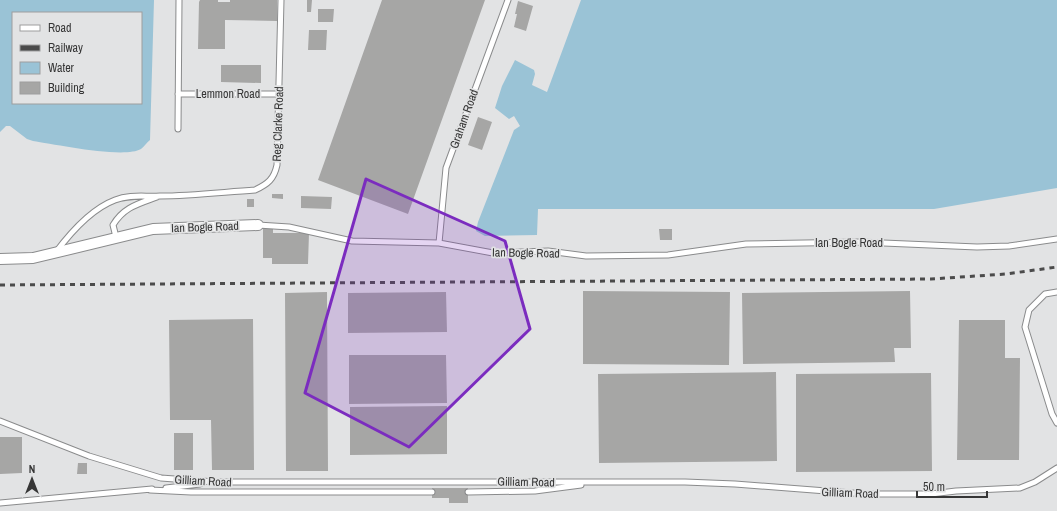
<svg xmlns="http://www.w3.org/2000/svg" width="1057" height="511" viewBox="0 0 1057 511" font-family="'Archivo Narrow',sans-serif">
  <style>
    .water { fill: #9ac3d6; fill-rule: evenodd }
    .building { fill: #a6a6a5 }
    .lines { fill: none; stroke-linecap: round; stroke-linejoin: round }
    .lane-casing { stroke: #8a8b8c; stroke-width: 7 }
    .street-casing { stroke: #8a8b8c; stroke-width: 12 }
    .lane { stroke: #fff; stroke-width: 5 }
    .street { stroke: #fff; stroke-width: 10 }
    .rail { stroke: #4b4b4b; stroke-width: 3; stroke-dasharray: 5 5; stroke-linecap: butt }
    .marked { fill: #7b2cbf; fill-opacity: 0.2; stroke: #7b2cbf; stroke-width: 3; stroke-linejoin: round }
    .labels { text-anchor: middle; stroke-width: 3.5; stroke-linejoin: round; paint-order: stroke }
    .street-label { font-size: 12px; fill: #363636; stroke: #e2e3e4 }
  </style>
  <rect width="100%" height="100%" fill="#e2e3e4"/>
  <path class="water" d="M 0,0 L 154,0 L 150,140 C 147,142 144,147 141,149 C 124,159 54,144 33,141 L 27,139 L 10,126 L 6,126 L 0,132 ZM 13,13 L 141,13 L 141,103 L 13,103 Z
    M 581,0 L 1057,0 L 1057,188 L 934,209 L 538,209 L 537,235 L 485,236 L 476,231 L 478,222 L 514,130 L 520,126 L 514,116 L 509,119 L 495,108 L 502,86 L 515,60 L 534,70 L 535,74 L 532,85 L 547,92 Z"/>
  <path class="building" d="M 200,0 L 218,0 L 218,2 L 230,2 L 230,0 L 277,0 L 277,21 L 225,20 L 225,49 L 198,49 L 199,2 Z
    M 307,0 L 312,0 L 311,12 L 307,12 Z
    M 382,0 L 485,0 L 408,214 L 318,180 Z
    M 518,1 L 533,6 L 526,31 L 514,27 L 517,14 L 515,14 Z
    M 318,9 L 334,9 L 333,22 L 318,22 Z
    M 309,30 L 327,30 L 326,50 L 308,50 Z
    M 221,65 L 261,65 L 261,83 L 221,82 Z
    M 478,117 L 492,122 L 482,150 L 468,145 Z
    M 272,194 L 283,194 L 283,199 L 272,198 Z
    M 301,196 L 332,197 L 331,209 L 301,208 Z
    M 247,199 L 254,199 L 254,207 L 247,207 Z
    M 263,228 L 273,228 L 273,233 L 309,233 L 308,264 L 272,264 L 272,258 L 263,258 Z
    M 659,229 L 672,229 L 672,240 L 660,240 Z
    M 583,291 L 730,292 L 729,365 L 583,364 Z
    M 910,291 L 911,348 L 894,348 L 895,362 L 743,364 L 742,293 Z
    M 327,292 L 328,471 L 286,471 L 285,293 Z
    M 446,292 L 447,332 L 348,333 L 348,293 Z
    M 253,319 L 254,470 L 212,470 L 211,420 L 170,420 L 169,320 Z
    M 959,320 L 1005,320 L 1005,358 L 1020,358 L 1019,460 L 957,460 Z
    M 349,355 L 446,355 L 447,403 L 349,404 Z
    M 776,372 L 777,461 L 599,463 L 598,374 Z
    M 931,373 L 932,471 L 796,472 L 796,374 Z
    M 447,406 L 447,454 L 350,455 L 350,407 Z
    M 174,433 L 193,433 L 193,470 L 174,470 Z
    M 0,437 L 22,437 L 22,473 L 0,474 Z
    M 78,463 L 87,463 L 87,474 L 77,474 Z
    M 432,488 L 468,488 L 468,503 L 449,503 L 449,498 L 432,498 Z"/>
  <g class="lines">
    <g class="lane-casing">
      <path id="lane" d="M 178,94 L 279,94
        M 178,129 L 179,0
        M 258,225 L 289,227 L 352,241 L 439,243 L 493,253 L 548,251 L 586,256 L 668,255 L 746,244 L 860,242 L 977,247 L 1009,246 L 1057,239
        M 116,237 L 113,225 C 124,207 138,204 157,197
        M 439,243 L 446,168 L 508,0
        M 56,252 C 71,232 91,209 115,200 C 130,194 145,197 160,196 C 192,196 224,192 255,190 C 268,184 274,179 277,165 L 281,0
        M 1057,292 L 1045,294 L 1029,310 L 1025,327 L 1052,414 L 1057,423
        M 0,421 L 89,456 L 161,478 L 215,482 L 685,482 L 735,484 L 865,494 L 931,494 L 956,491 L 1020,488 L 1035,482 L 1057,468
        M 166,488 L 200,484
        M 150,490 L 191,492 L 432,492
        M 468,492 L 535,491 L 581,485
        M 0,503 L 152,489"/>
    </g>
    <g class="street-casing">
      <path id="street" d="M 0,259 L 33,258 L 153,229 L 258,225"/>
    </g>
    <use href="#lane" class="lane"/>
    <use href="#street" class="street"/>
    <path class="rail" d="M 0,285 L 931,279 L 1006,274 L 1057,267"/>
  </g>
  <path class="marked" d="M 366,179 L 505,241 L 530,329 L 409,447 L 305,393 Z"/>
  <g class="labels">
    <g class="street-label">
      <text x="228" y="98">Lemmon Road</text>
      <text transform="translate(464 119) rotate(-70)" y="4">Graham Road</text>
      <text transform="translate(278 124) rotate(-88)" y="4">Reg Clarke Road</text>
      <text transform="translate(205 227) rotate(-2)" y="4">Ian Bogle Road</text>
      <text x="849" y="247">Ian Bogle Road</text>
      <text transform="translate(526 253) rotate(1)" y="4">Ian Bogle Road</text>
      <text transform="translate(203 481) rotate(3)" y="4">Gilliam Road</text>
      <text transform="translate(526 482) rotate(1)" y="4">Gilliam Road</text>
      <text transform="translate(850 493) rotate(2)" y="4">Gilliam Road</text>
    </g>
  </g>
  <rect x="12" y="12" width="130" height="92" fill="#e2e3e4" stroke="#9d9e9e"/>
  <rect x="20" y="25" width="20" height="6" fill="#ffffff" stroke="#9d9e9e"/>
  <text x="48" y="32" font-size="12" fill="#363636">Road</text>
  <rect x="20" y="45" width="20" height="6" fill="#4b4b4b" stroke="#9d9e9e"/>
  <text x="48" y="52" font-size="12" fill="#363636">Railway</text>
  <rect x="20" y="62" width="20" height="12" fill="#9ac3d6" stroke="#9d9e9e"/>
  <text x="48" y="72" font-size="12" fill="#363636">Water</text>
  <rect x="20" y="82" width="20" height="12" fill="#a6a6a5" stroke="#9d9e9e"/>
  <text x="48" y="92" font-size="12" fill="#363636">Building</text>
  <g transform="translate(32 479)" stroke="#e2e3e4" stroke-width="3" paint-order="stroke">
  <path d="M0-3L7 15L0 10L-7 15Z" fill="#363636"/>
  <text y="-6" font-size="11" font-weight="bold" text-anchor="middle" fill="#363636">N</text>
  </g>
  <path d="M917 491v6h70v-6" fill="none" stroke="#363636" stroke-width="2"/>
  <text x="923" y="491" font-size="12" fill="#363636" stroke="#e2e3e4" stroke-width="3" paint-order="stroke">50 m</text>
</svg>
